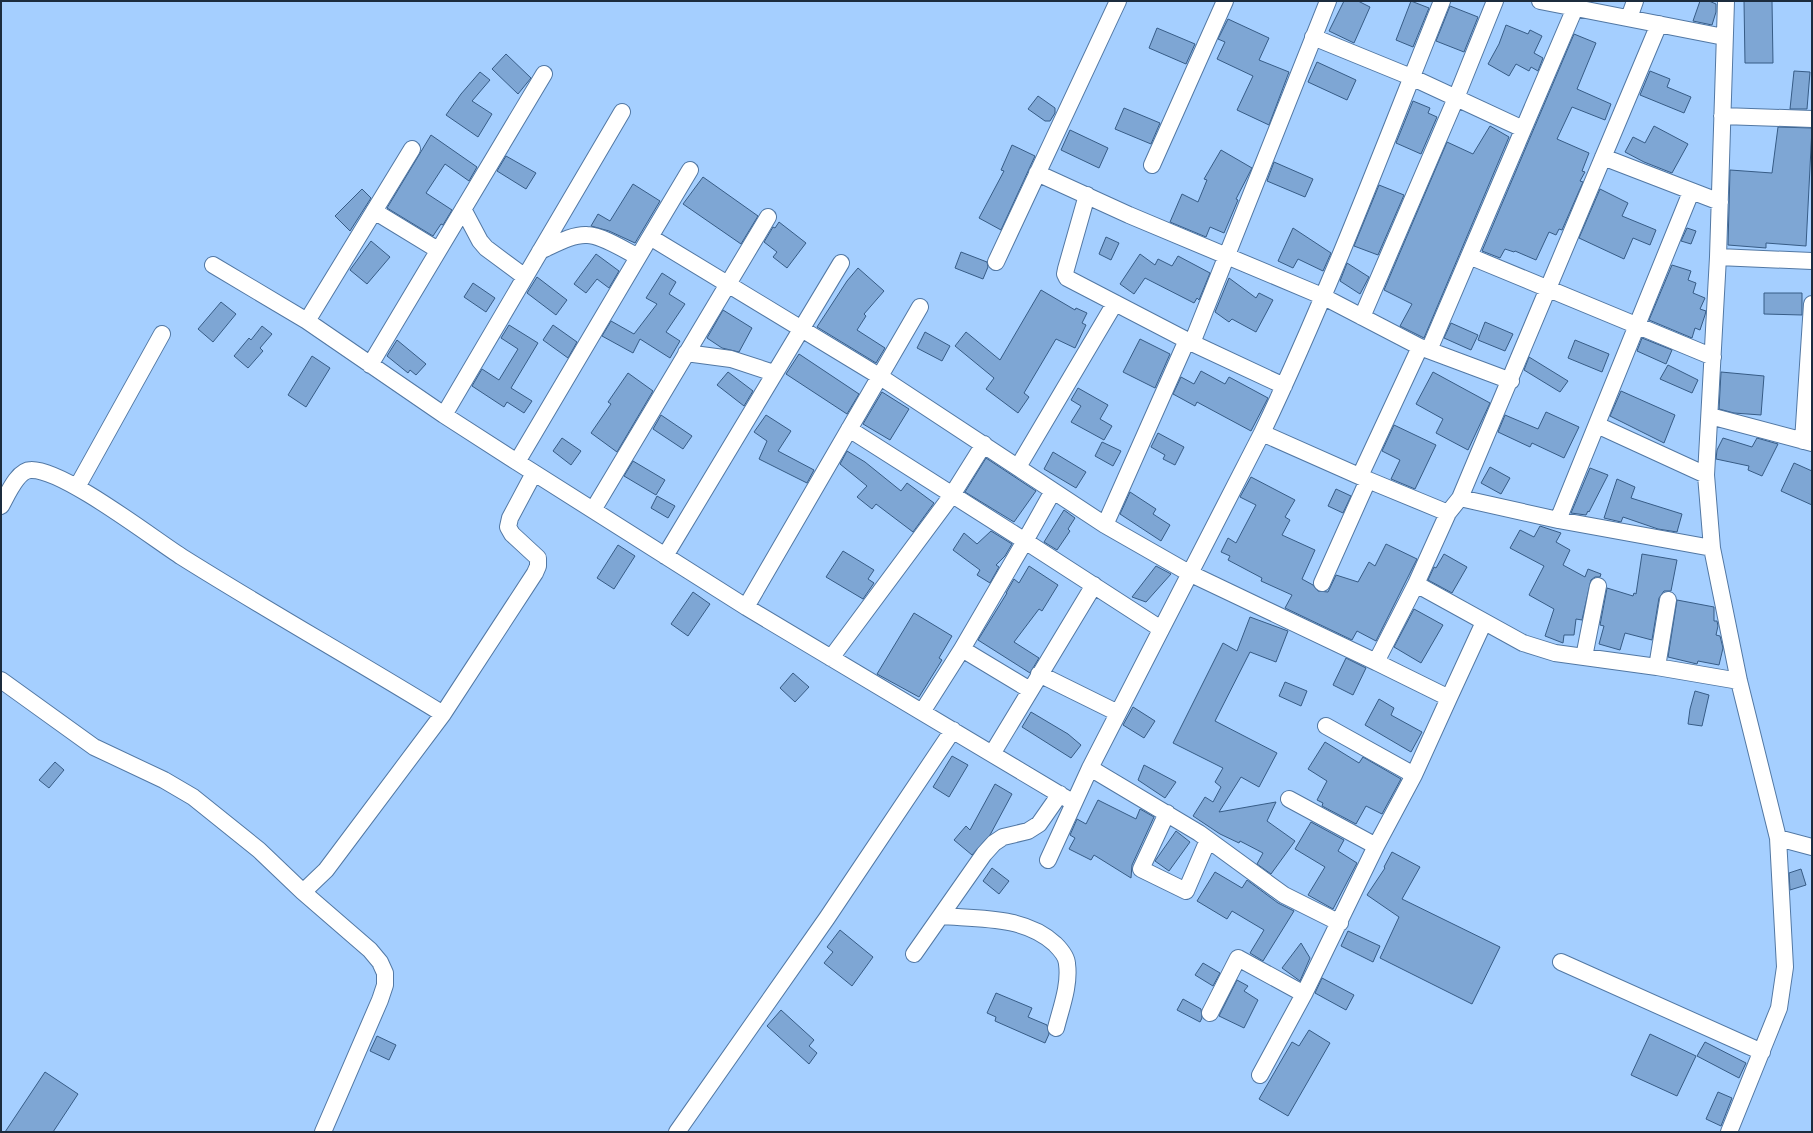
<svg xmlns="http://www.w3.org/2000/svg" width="1813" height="1133" viewBox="0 0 1813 1133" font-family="Merriweather,serif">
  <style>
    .building { fill: #7ea6d4; stroke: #375c86 }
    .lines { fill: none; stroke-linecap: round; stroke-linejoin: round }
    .minor-casing { stroke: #5278a4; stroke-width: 18 }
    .minor { stroke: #fff; stroke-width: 16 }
  </style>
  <rect width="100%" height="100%" fill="#a5cfff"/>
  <path class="building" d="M 1344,1 L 1358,1 L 1370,7 L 1354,43 L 1329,31 Z
    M 1411,1 L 1429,8 L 1413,47 L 1396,40 Z
    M 1700,1 L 1709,1 L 1716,4 L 1716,12 L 1712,25 L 1693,21 Z
    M 1744,1 L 1772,1 L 1773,63 L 1745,63 Z
    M 1450,6 L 1478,17 L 1464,52 L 1436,41 Z
    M 1228,19 L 1269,38 L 1259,60 L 1289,72 L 1269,125 L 1237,110 L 1253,76 L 1217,59 L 1225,42 L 1218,39 Z
    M 1506,25 L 1528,34 L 1530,30 L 1542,36 L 1534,53 L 1543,58 L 1538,71 L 1531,67 L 1529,71 L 1516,64 L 1509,76 L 1488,64 L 1499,44 Z
    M 1157,28 L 1195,44 L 1186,64 L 1149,48 Z
    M 1574,34 L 1596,43 L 1577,89 L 1611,104 L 1605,120 L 1572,107 L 1557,139 L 1589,153 L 1582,171 L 1585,172 L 1580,181 L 1583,182 L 1562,230 L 1559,229 L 1556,235 L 1549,232 L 1536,260 L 1515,251 L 1514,252 L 1505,249 L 1500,258 L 1482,251 Z
    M 506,54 L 531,78 L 518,94 L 492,69 Z
    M 1317,62 L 1356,80 L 1347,100 L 1308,82 Z
    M 1650,71 L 1670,79 L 1667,87 L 1691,97 L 1684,113 L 1640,95 Z
    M 1794,71 L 1810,72 L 1807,109 L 1790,109 Z
    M 480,72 L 490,80 L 472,101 L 492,114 L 478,137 L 446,115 L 461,94 Z
    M 1038,96 L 1055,108 L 1055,113 L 1050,121 L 1045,121 L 1028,109 Z
    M 1413,101 L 1430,108 L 1428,113 L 1437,117 L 1421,154 L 1396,143 Z
    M 1124,108 L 1160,123 L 1151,144 L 1115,129 Z
    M 1490,126 L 1509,137 L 1424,338 L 1400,326 L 1412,304 L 1384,290 L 1447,142 L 1473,154 Z
    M 1654,126 L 1688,144 L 1672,173 L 1644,162 L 1625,152 L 1633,137 L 1645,143 Z
    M 1778,127 L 1812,128 L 1806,246 L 1766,243 L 1766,248 L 1728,245 L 1730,170 L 1772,173 Z
    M 1070,130 L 1108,148 L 1099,168 L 1061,150 Z
    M 431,135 L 477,167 L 469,181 L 445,164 L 426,193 L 452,210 L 443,225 L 441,224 L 433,236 L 387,208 Z
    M 1012,145 L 1035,156 L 1001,230 L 979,218 L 1004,171 L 1001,170 Z
    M 1221,150 L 1252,168 L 1236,199 L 1238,200 L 1224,233 L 1210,227 L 1206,237 L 1170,222 L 1182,194 L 1198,202 L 1207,180 L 1204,179 Z
    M 506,156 L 536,173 L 526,189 L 497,171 Z
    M 1274,162 L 1313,179 L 1305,197 L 1267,181 Z
    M 703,177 L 758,216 L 741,244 L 683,204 Z
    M 633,184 L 660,201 L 635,243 L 609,231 L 591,226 L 598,214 L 610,221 Z
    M 1379,185 L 1404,195 L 1378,255 L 1354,246 Z
    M 362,189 L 371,198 L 350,231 L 335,216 Z
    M 1600,189 L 1628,203 L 1622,216 L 1656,230 L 1650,245 L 1633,238 L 1624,259 L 1579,238 Z
    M 779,222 L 806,243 L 787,268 L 773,257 L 777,252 L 764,242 L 773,227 L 775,228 Z
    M 1293,228 L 1331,253 L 1323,271 L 1298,259 L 1293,268 L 1278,261 Z
    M 1687,228 L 1696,231 L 1691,244 L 1681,241 Z
    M 1106,237 L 1119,243 L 1111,260 L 1099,254 Z
    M 371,241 L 390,257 L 367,284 L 350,270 Z
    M 961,252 L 987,262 L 988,267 L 983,279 L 955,268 Z
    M 596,254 L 619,271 L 609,288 L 597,279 L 586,293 L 574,284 Z
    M 1140,254 L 1155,265 L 1158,259 L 1172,266 L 1178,256 L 1210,273 L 1199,300 L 1197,298 L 1194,303 L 1145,278 L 1134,294 L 1120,284 Z
    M 1347,263 L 1369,277 L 1360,294 L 1340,281 Z
    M 1672,265 L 1691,271 L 1688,280 L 1696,283 L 1693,293 L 1705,298 L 1700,309 L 1706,311 L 1705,315 L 1700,330 L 1695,328 L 1692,338 L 1649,320 Z
    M 858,268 L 884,291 L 864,314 L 866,316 L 857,330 L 885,348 L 876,363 L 817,327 L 847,281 Z
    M 662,273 L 676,282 L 669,294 L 685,304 L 666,332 L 680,341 L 670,358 L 640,339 L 633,353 L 602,336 L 611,321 L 634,334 L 657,304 L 646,298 Z
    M 537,277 L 567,300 L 556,315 L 527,293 Z
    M 1229,278 L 1256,298 L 1259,293 L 1273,300 L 1256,332 L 1232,319 L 1229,322 L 1215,312 Z
    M 473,283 L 495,298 L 486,312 L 464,297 Z
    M 1041,290 L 1075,310 L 1076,308 L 1087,313 L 1082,323 L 1086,325 L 1075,348 L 1056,339 L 1024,393 L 1029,397 L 1018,413 L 986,389 L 994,378 L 955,346 L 966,332 L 1000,360 Z
    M 1764,293 L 1802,293 L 1802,315 L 1764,314 Z
    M 221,302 L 236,314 L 213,342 L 198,329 Z
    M 723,310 L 752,328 L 739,352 L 722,348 L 707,338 Z
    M 1485,322 L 1513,334 L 1505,351 L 1478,340 Z
    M 1451,323 L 1478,335 L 1471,350 L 1444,338 Z
    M 509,325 L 538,343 L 511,388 L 532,401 L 524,413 L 507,402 L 504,407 L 472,386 L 482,369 L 499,380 L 518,349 L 501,338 Z
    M 553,325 L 577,342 L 568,358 L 543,340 Z
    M 262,326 L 272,334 L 260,348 L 263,351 L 248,368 L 234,356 L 249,338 L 251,340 Z
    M 925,332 L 950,346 L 942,361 L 917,348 Z
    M 1642,338 L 1672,350 L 1666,364 L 1637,351 Z
    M 1140,339 L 1170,354 L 1155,388 L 1123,372 Z
    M 397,340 L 426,364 L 416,375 L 410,370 L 408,373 L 387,356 Z
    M 1575,340 L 1609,354 L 1602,372 L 1568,358 Z
    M 799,354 L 859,394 L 847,414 L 786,374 Z
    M 312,356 L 330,368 L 306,407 L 288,395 Z
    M 1529,357 L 1568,381 L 1560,392 L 1524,370 Z
    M 1668,365 L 1698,380 L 1692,393 L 1660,379 Z
    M 1201,371 L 1225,384 L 1229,377 L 1268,398 L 1251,431 L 1197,402 L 1195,406 L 1173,394 L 1181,377 L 1194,384 Z
    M 728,372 L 753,391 L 744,406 L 717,385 Z
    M 1433,372 L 1490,403 L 1468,450 L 1436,433 L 1443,419 L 1416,404 Z
    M 1721,372 L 1764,376 L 1761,415 L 1734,413 L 1719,409 Z
    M 628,373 L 653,391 L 617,452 L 591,433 L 611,404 L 608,402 Z
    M 1078,388 L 1108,405 L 1100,419 L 1112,426 L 1104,440 L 1071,422 L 1081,406 L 1071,400 Z
    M 1621,391 L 1675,415 L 1664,443 L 1610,416 Z
    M 882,392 L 909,409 L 890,440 L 863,424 Z
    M 1546,412 L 1579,427 L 1564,458 L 1532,443 L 1530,447 L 1498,432 L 1505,415 L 1538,429 Z
    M 661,415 L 692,436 L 683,449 L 653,429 Z
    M 766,415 L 791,431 L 778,451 L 814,470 L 807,483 L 759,459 L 767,441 L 754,432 Z
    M 1394,425 L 1436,445 L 1415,489 L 1391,479 L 1400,460 L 1382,451 Z
    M 1158,433 L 1184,447 L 1175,465 L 1163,459 L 1165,455 L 1151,447 Z
    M 562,438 L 581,451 L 571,465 L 553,451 Z
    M 1723,438 L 1752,447 L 1757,438 L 1778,444 L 1762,476 L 1748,470 L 1749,466 L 1716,459 L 1717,450 Z
    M 1102,442 L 1121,451 L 1113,466 L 1095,456 Z
    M 847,451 L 865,462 L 901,491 L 907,483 L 934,503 L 913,532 L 876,504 L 872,509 L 857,497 L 867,486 L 840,464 Z
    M 1053,452 L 1086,472 L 1076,488 L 1044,469 Z
    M 986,458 L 1036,491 L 1014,522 L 965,492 Z
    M 633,461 L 665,480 L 656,495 L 624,476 Z
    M 1794,463 L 1812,471 L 1812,505 L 1781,491 Z
    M 1490,467 L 1510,478 L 1501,494 L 1481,483 Z
    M 1590,468 L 1608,475 L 1589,512 L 1588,511 L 1586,515 L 1571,513 Z
    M 1251,477 L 1295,500 L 1285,517 L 1290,520 L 1282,535 L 1315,550 L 1302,579 L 1313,585 L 1318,591 L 1328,592 L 1336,575 L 1358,582 L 1369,562 L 1375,566 L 1386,544 L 1417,559 L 1376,641 L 1357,631 L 1352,640 L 1285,608 L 1292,595 L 1261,581 L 1262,578 L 1228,560 L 1230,556 L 1221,552 L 1228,538 L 1236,543 L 1256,505 L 1240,497 Z
    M 1617,479 L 1635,487 L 1631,498 L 1682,514 L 1677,532 L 1658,529 L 1623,517 L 1621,522 L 1604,518 Z
    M 1336,489 L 1351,496 L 1343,513 L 1328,506 Z
    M 1130,492 L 1156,509 L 1153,514 L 1170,525 L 1161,541 L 1120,514 Z
    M 657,496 L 675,506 L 668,518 L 651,508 Z
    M 1064,510 L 1075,518 L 1068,529 L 1070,531 L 1057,550 L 1044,542 Z
    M 1540,526 L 1561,533 L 1556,542 L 1570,550 L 1563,565 L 1585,577 L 1588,569 L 1601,574 L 1600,577 L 1595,577 L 1591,580 L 1582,620 L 1576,619 L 1574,635 L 1564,635 L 1563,643 L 1545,636 L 1554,609 L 1529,595 L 1544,566 L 1510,548 L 1520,530 L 1534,537 Z
    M 991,531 L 1012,544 L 1005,556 L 996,565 L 999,567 L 990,583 L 977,575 L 980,570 L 953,550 L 964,533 L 977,544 Z
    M 618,545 L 635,556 L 614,589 L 597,578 Z
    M 843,551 L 874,570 L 868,579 L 874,583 L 863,599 L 826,577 Z
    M 1444,554 L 1467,567 L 1452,593 L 1428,580 L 1434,567 L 1436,568 Z
    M 1642,554 L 1677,560 L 1671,591 L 1664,591 L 1659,598 L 1652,640 L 1625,633 L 1620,650 L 1599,644 L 1604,626 L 1600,625 L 1607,588 L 1633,596 L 1634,593 L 1636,594 Z
    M 1029,566 L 1058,585 L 1042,611 L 1039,609 L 1014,642 L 1039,658 L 1030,673 L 978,640 L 1007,593 L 1006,593 L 1014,579 L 1019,583 Z
    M 1156,566 L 1171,574 L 1146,602 L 1132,597 Z
    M 693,592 L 710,604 L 688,636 L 671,624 Z
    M 1677,600 L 1714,607 L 1714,621 L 1717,621 L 1718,626 L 1716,635 L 1720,636 L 1723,648 L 1719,665 L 1698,661 L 1697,664 L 1668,657 Z
    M 1414,609 L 1443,625 L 1421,663 L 1394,647 Z
    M 914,613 L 952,636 L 939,658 L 942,660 L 919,697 L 877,674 Z
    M 1250,617 L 1288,631 L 1276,662 L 1250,652 L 1215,721 L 1277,753 L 1259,787 L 1241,777 L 1219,812 L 1276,802 L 1267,821 L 1295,841 L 1271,874 L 1257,864 L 1263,853 L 1240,841 L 1239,843 L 1220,834 L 1193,816 L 1205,797 L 1213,802 L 1221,787 L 1215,782 L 1223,768 L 1173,743 L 1223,643 L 1237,651 Z
    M 1346,658 L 1366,668 L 1353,695 L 1333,685 Z
    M 793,673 L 809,687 L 795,702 L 780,688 Z
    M 1285,682 L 1307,691 L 1301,706 L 1279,696 Z
    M 1695,691 L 1709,695 L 1702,726 L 1688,724 L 1690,709 Z
    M 1379,699 L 1394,708 L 1391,715 L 1422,732 L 1411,752 L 1365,725 Z
    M 1133,707 L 1155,721 L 1144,738 L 1123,725 Z
    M 1031,712 L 1068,734 L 1081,745 L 1071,758 L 1022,727 Z
    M 1325,742 L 1359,763 L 1363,757 L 1401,779 L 1382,814 L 1366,806 L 1356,824 L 1322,806 L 1323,803 L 1317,800 L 1327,781 L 1308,769 Z
    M 952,756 L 968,765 L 949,797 L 933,787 Z
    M 55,762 L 64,770 L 49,788 L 39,780 Z
    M 1144,765 L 1176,782 L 1165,798 L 1138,780 Z
    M 995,784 L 1012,794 L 990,835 L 972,855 L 954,840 L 966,826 L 970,830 Z
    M 1098,800 L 1136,819 L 1140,809 L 1154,817 L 1132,865 L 1131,878 L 1094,855 L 1091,860 L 1069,849 L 1075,838 L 1070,835 L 1077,819 L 1086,824 Z
    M 1311,822 L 1344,840 L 1338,851 L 1357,863 L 1333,909 L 1308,895 L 1325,867 L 1295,849 Z
    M 1176,831 L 1190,842 L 1169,871 L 1155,861 Z
    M 1392,852 L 1420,867 L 1402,899 L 1500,947 L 1472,1004 L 1380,958 L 1399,917 L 1367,895 L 1385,868 L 1384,867 Z
    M 992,868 L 1009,881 L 999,894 L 983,881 Z
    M 1801,869 L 1806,885 L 1790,890 L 1789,873 Z
    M 1215,872 L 1242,888 L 1247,880 L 1278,903 L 1294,911 L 1263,961 L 1250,953 L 1264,930 L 1232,911 L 1227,919 L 1197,901 Z
    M 840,930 L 873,957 L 852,986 L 824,963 L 833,952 L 827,947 Z
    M 1348,931 L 1380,946 L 1373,962 L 1341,946 Z
    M 1301,943 L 1310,958 L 1300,981 L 1282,968 Z
    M 1203,963 L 1220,973 L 1213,986 L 1195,975 Z
    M 1322,978 L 1354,995 L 1346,1010 L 1315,993 Z
    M 1237,980 L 1248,986 L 1244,991 L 1258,1000 L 1244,1028 L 1219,1016 Z
    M 996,993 L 1032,1008 L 1028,1017 L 1047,1025 L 1049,1034 L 1045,1043 L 995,1021 L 996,1017 L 987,1013 Z
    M 1183,999 L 1201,1009 L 1202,1018 L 1200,1022 L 1177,1010 Z
    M 781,1010 L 814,1040 L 809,1046 L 817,1053 L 809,1064 L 767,1026 Z
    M 1309,1030 L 1330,1043 L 1288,1116 L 1259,1099 L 1292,1042 L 1299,1046 Z
    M 1650,1034 L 1696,1056 L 1677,1096 L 1631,1075 Z
    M 377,1036 L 396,1045 L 389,1060 L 370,1051 Z
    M 1705,1042 L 1746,1063 L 1739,1078 L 1697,1056 Z
    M 45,1072 L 78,1094 L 53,1132 L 5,1132 Z
    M 1718,1092 L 1732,1098 L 1721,1126 L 1706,1119 Z"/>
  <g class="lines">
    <g class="minor-casing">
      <path id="minor" d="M 1540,1 L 1724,37
        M 1726,1 L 1718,257 L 1706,475 L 1712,548 L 1739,681 L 1778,838 L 1785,967 L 1779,1008 L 1729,1132
        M 1629,18 L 1635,1
        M 1313,37 L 1411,77 L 1523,129
        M 1722,116 L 1812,119
        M 1603,157 L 1720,202
        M 1152,165 L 1225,1
        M 1037,173 L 1129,215 L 1322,296 L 1420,347 L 1511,381
        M 1087,195 L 1066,269 L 1065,274 L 1067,278 L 1192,343
        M 463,209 L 480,241 L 486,248 L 525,277
        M 374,211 L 438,250
        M 650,237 L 690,170
        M 540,251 C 554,245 572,234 587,235 C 601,235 625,250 638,257
        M 1469,256 L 1713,357
        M 1718,257 L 1812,261
        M 996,262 L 1118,1
        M 213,265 L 307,321 L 444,415
        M 1362,317 L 1456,98 L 1495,1
        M 307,321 L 412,149
        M 1429,350 L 1575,8
        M 686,353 L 731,359 L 774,373
        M 370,365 L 544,74
        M 1284,386 L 1192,343 L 1328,1
        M 1710,416 L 1812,443
        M 1597,425 L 1706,475
        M 849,429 L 1025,541 L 962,649 L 922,712
        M 1262,433 L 1090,768 L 1199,833 L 1284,895 L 1340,923
        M 1803,441 L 1812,304
        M 517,462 L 444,415 L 622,112
        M 1018,467 L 1115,303
        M 1360,476 L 1420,347
        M 77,487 L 162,334
        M 1053,491 L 1025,541 L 1161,629
        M 1460,498 L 1558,520 L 1691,192
        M 1,506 C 7,496 17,470 31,470 C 63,469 151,537 182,557 C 268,611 357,661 443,714
        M 593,510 L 768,217
        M 1448,513 L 1460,498 L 1659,24
        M 1558,520 L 1712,548
        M 1105,525 L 1187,340
        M 665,556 L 841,263
        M 1322,583 L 1368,480
        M 1416,584 L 1523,643 L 1555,653 L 1657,667 L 1739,681
        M 746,607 L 920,307
        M 962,649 L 1030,690
        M 1584,657 L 1598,586
        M 831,658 L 952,495 L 984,444
        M 1657,667 L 1668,600
        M 1039,674 L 1118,713
        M 1,680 L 94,747 L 164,780 L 193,797 L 259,850 L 303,892 L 370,950 L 380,962 L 385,973 L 385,985 L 380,1000 L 323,1132
        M 1449,698 L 1484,622
        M 1326,726 L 1414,775
        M 992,754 L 1094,585
        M 1090,768 L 1074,803 L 746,607 L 517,462 L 650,237 L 879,376 L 1105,525 L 1189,573 L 1376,662
        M 1289,799 L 1376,846
        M 1167,813 L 1141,869 L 1186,891 L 1208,840
        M 1778,838 L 1812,847
        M 1048,860 L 1074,803
        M 303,892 L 326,870 L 443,714 L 535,573 L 538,566 L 538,558 L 512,534 L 508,527 L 510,518 L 534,473
        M 941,916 C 979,919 1025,916 1055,944 C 1060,949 1067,957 1067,964 C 1070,985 1061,1008 1056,1028
        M 914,954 L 984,854 L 994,843 L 1003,837 L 1028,831 L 1039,824 L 1060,794
        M 1561,962 L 1762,1052
        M 1210,1013 L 1238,958 L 1304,994
        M 1260,1075 L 1304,994 L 1376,846 L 1414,775 L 1449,698 L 1376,662 L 1416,584 L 1448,513 L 1368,480 L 1262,433 C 1329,292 1384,146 1442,1
        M 677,1132 L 827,918 L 953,730"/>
    </g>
    <use href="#minor" class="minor"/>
  </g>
  <rect width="1813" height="1133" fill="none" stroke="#1c2c3e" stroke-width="4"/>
</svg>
